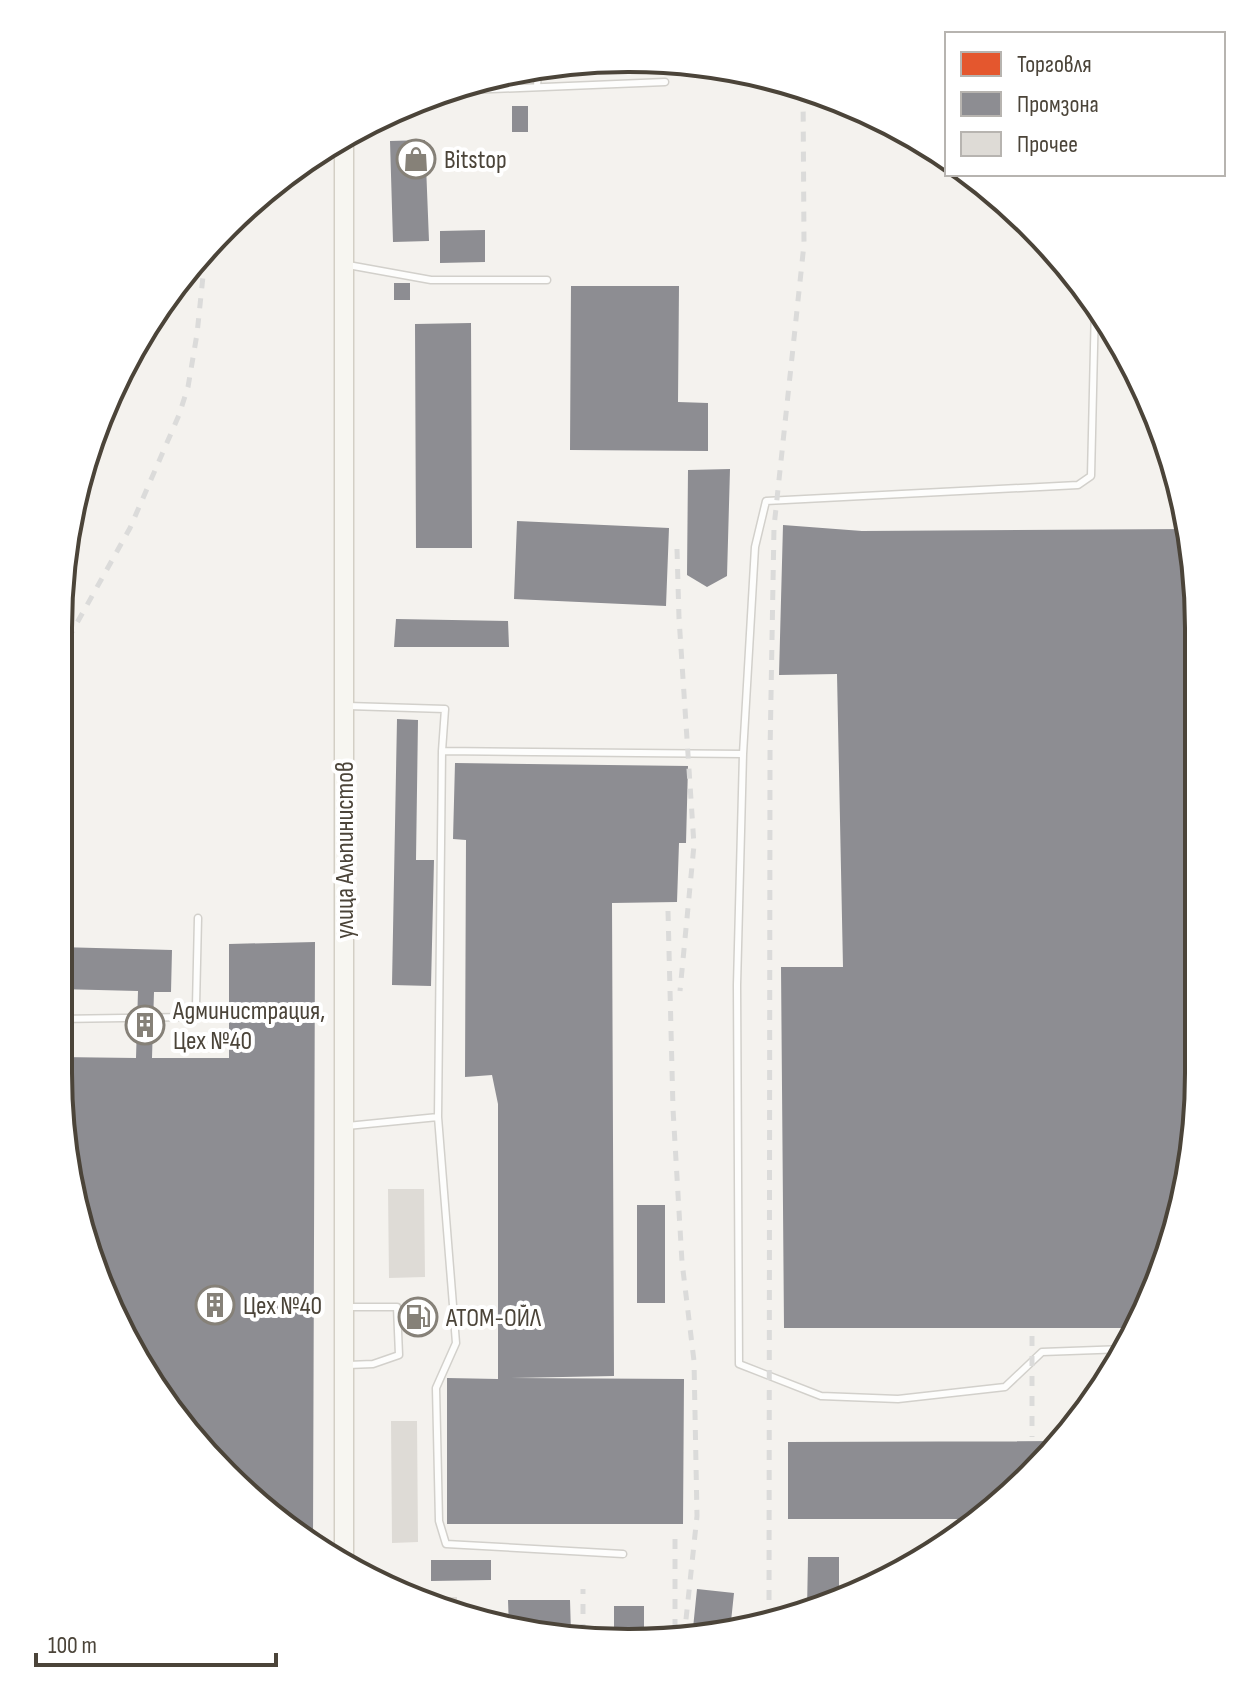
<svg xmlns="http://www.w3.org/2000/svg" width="1257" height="1701" viewBox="0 0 1257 1701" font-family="'Sofia Sans Condensed',sans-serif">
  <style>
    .shops { fill: #e4572e }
    .industry { fill: #8d8d92 }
    .building { fill: #dedbd6 }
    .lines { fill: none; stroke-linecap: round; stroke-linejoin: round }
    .service-casing { stroke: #d2d0cb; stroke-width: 9 }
    .secondary-casing { stroke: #d3cfc5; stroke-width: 21 }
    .service { stroke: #fdfdfc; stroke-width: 6 }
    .secondary { stroke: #f7f6f1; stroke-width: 18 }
    .rail { stroke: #dbdbda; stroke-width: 5; stroke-dasharray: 10 10; stroke-linecap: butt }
    .labels { text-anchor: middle; stroke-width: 8; stroke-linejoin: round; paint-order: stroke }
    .poi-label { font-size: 26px; fill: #4b4439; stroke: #fff; text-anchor: start }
    .street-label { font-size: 26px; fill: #4b4439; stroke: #fff }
    .rim { fill: none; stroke: #4b4439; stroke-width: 4 }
  </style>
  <rect width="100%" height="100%" fill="#f4f2ee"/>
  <path class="shops" d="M 414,1301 L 423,1301 L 434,1309 L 433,1324 L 422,1334 L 413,1334 L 401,1325 L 401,1309 Z"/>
  <path class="industry" d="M 591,59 L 652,61 L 652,69 L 555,71 L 555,65 Z
    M 512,106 L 528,106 L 528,132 L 512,132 Z
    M 425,140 L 429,241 L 393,242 L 390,141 Z
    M 485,230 L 485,262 L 440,263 L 440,231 Z
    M 394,283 L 410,283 L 410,300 L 394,300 Z
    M 571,286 L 679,286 L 678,402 L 708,403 L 708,451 L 570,450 Z
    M 471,323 L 472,548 L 416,548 L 415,324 Z
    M 730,469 L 727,576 L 707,587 L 687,575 L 688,470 Z
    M 517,521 L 669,528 L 666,606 L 514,599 Z
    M 783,525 L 862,531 L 1188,529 L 1194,554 L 1198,1110 L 1179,1221 L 1138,1328 L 784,1328 L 781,967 L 843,967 L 837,674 L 779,675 Z
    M 396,619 L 508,621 L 509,647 L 394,647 Z
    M 397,719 L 418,720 L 416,860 L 434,860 L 431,986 L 392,985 Z
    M 455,763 L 688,766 L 686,843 L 679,843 L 677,902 L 612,903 L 614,1376 L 511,1378 L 684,1379 L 683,1524 L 447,1524 L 447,1378 L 498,1379 L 498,1104 L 492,1075 L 465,1077 L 466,840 L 453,839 Z
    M 315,942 L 313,1542 L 253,1502 L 154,1389 L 78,1221 L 58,1057 L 136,1058 L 138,991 L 58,989 L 58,947 L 172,950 L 171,992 L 154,992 L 152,1058 L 229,1058 L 229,944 Z
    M 637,1205 L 665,1205 L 665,1303 L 637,1303 Z
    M 1060,1441 L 982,1519 L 788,1519 L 788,1442 Z
    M 808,1557 L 839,1557 L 839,1602 L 807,1610 Z
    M 431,1560 L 491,1560 L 491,1580 L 431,1581 Z
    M 697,1589 L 734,1593 L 730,1631 L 703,1638 L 692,1638 Z
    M 508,1600 L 570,1600 L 571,1634 L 518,1632 L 509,1629 Z
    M 614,1606 L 644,1606 L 644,1636 L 614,1635 Z"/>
  <path class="building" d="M 388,1189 L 424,1189 L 425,1277 L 389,1278 Z
    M 391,1421 L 417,1421 L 418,1542 L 392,1543 Z
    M 416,1597 L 457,1597 L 457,1612 L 415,1598 Z"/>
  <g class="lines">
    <g class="service-casing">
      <path id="service" d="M 537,87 L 538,68
        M 445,91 L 665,82
        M 348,265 L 431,280 L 547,280
        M 442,751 L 743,754 L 755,547 L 766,501 L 1078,485 L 1091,476 L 1095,305
        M 743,754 L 737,985 L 739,1364 L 821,1396 L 898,1399 L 1005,1387 L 1042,1352 L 1125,1349
        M 58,1019 L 188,1017 L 196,1006 L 198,918
        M 438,1117 L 456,1343 L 436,1388 L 439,1521 L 446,1544 L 623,1554
        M 347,1126 L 438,1117 L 442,751 L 445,709 L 348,706
        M 345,1307 L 397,1307 L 399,1355 L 373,1364 L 348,1365"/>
    </g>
    <g class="secondary-casing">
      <path id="secondary" d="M 344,1563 L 344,137"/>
    </g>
    <use href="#service" class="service"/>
    <use href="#secondary" class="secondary"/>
    <path class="rail" d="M 677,549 L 679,618 L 694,845 L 680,991
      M 58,657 L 130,528 L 179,415 L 188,387 L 197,334 L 205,257
      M 668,911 L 673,1109 L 682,1262 L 694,1361 L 697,1516 L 684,1638
      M 1032,1336 L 1032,1437
      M 769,1620 L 770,753 L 774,527 L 804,244 L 803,86
      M 675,1629 L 675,1533
      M 583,1634 L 583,1589"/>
  </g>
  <defs>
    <g id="shop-ring" transform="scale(2)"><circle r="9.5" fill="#fff" stroke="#868178" stroke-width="1.5"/><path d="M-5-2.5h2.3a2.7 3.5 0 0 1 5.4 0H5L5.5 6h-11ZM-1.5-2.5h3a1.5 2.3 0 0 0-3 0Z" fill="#868178"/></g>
    <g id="building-ring" transform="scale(2)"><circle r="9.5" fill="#fff" stroke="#868178" stroke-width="1.5"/><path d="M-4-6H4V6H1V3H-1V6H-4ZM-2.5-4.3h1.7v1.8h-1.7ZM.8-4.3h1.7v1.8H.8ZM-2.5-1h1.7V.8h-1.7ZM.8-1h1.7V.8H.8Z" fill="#868178"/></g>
    <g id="fuel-ring" transform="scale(2)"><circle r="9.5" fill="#fff" stroke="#868178" stroke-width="1.5"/><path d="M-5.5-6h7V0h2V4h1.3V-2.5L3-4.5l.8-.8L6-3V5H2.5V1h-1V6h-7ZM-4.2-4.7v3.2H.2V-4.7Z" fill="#868178"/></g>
  </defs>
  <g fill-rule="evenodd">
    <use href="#shop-ring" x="416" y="159"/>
    <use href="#building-ring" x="145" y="1025"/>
    <use href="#building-ring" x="215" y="1305"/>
    <use href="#fuel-ring" x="418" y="1317"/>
  </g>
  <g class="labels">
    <g class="poi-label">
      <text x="444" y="168">Bitstop</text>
      <text x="173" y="1019">Администрация,<tspan x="173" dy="30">Цех №40</tspan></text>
      <text x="243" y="1314">Цех №40</text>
      <text x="446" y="1326">АТОМ-ОЙЛ</text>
    </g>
    <g class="street-label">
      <text transform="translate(344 850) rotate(-90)" y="9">улица Альпинистов</text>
    </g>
  </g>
  <path d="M0 0H1257V1701H0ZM628 72H629A556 556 0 0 1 1185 628V1073A556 556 0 0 1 629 1629H628A556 556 0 0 1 72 1073V628A556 556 0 0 1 628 72Z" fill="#fff" fill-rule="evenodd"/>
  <path class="rim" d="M628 72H629A556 556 0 0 1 1185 628V1073A556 556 0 0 1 629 1629H628A556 556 0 0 1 72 1073V628A556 556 0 0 1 628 72Z"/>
  <rect x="945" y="32" width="280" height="144" fill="#ffffff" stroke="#b7b4b0" stroke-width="2"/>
  <rect x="961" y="52" width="40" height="24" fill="#e4572e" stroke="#b7b4b0" stroke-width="2"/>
  <text x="1017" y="72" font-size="24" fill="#4b4439">Торговля</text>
  <rect x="961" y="92" width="40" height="24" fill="#8d8d92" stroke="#b7b4b0" stroke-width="2"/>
  <text x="1017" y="112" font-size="24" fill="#4b4439">Промзона</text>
  <rect x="961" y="132" width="40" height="24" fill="#dedbd6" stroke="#b7b4b0" stroke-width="2"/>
  <text x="1017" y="152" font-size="24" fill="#4b4439">Прочее</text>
  <path d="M36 1653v12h240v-12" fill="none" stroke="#4b4439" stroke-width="4"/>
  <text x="48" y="1653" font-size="24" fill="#4b4439" stroke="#ffffff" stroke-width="6" paint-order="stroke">100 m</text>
</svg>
